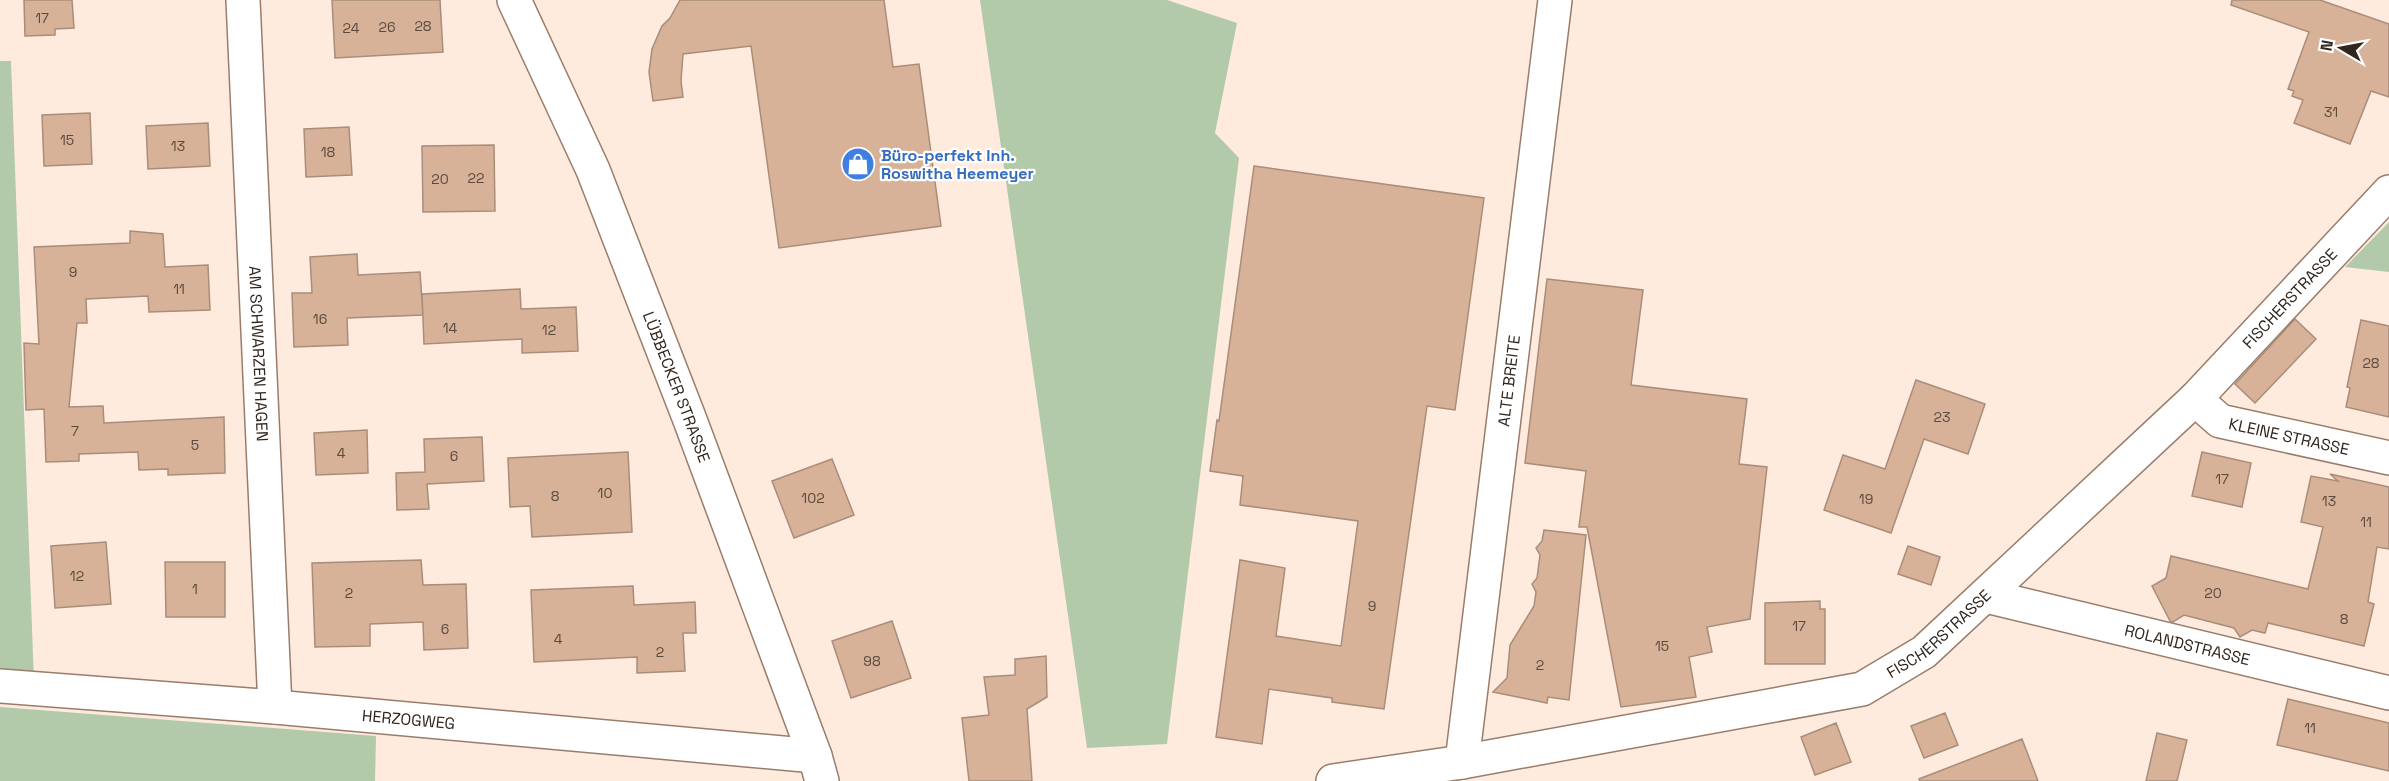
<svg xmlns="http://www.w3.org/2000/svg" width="2389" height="781" viewBox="0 0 2389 781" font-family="'Space Grotesk',sans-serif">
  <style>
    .green { fill: #b2c9aa }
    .building { fill: #d7b299; stroke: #a98d79; stroke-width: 1.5 }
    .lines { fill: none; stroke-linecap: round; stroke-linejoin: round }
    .street-casing { stroke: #997d6a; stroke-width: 36 }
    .secondary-casing { stroke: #997d6a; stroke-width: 36 }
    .street { stroke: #fff; stroke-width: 33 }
    .secondary { stroke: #fff; stroke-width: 33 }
    .labels { text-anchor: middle; stroke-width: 4.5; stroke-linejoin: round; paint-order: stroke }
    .number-label { font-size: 14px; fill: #5a493d }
    .shop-label { font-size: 16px; font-weight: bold; fill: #366cbe; stroke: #fff; text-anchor: start }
    .street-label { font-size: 16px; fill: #31261e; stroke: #fff }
  </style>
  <rect width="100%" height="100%" fill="#feebde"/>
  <path class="green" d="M 980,0 L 1167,0 L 1237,23 L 1215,133 L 1239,158 L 1167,744 L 1087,748 Z
    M 0,61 L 11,61 L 34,682 L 0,678 Z
    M 2389,222 L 2389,272 L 2345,267 Z
    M 0,707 L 376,736 L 375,781 L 0,781 Z"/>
  <path class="building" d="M 24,0 L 72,0 L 74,28 L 55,29 L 55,35 L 25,36 Z
    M 332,0 L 440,0 L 443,52 L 335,58 Z
    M 680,0 L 884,0 L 893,67 L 919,64 L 941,226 L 779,248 L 751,46 L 683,54 L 681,81 L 683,97 L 653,101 L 649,72 L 652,49 L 662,26 L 670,18 Z
    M 2232,0 L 2320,0 L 2389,24 L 2389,97 L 2371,91 L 2350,144 L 2294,123 L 2303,100 L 2292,96 L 2294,91 L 2288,89 L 2309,32 L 2231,5 Z
    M 90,113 L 92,164 L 44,166 L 42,115 Z
    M 208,123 L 210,166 L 148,169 L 146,126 Z
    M 349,127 L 352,175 L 306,177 L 304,129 Z
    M 494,145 L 495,211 L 423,212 L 422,146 Z
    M 1254,166 L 1484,198 L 1455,410 L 1427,406 L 1384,709 L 1332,702 L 1332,698 L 1269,689 L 1262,744 L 1216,737 L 1240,560 L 1285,568 L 1276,636 L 1341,646 L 1358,521 L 1240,505 L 1243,476 L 1210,471 L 1217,420 L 1219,421 Z
    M 130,231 L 163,234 L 165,267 L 208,265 L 210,310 L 149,312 L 148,296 L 86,299 L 87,323 L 77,323 L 69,407 L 103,406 L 104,423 L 224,417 L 225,473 L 168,475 L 168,469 L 139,470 L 138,452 L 79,454 L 79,461 L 46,462 L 44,409 L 26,410 L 24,343 L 39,344 L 34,247 L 130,243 Z
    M 357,254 L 358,275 L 420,272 L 423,315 L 347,318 L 348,345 L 294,347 L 292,293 L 312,293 L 310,257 Z
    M 1547,279 L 1643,290 L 1631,385 L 1747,399 L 1739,464 L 1767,467 L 1750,619 L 1707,627 L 1712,652 L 1689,657 L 1696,697 L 1621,707 L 1587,527 L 1579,527 L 1586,471 L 1525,463 Z
    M 520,289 L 521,309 L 576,307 L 578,351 L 522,353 L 522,339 L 424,344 L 422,294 Z
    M 2295,319 L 2316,339 L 2255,403 L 2235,384 Z
    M 2361,320 L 2389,326 L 2389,417 L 2346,407 L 2350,388 L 2347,387 Z
    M 1916,380 L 1985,404 L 1968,454 L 1924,439 L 1891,533 L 1824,510 L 1843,455 L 1885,469 Z
    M 367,430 L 368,473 L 316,475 L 314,433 Z
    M 482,437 L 484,481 L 427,484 L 429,509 L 397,510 L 396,473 L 425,472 L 424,439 Z
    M 628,452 L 632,532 L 532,537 L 530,506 L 510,507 L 508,458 Z
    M 2202,452 L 2251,463 L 2242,507 L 2192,496 Z
    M 832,459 L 854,515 L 794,538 L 772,481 Z
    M 2330,474 L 2389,487 L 2389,549 L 2377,547 L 2368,602 L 2374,604 L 2364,646 L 2268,623 L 2265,633 L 2252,630 L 2240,637 L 2234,628 L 2184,615 L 2173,622 L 2170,621 L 2152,586 L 2166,578 L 2171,556 L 2308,589 L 2323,527 L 2301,522 L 2311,476 L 2338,481 Z
    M 1544,530 L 1586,535 L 1569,700 L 1548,697 L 1547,703 L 1493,692 L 1507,678 L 1510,645 L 1534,606 L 1536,592 L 1532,584 L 1537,578 L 1540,555 L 1536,548 L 1542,541 Z
    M 106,542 L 111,604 L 55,608 L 51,546 Z
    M 1908,546 L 1940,557 L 1931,585 L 1898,574 Z
    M 421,560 L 423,585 L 466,584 L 468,648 L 424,650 L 423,622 L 370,624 L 370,646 L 315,647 L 312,563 Z
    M 165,562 L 225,562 L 225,617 L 166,617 Z
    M 633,586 L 634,605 L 695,602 L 696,633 L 683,633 L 685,671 L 637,673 L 637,657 L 534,662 L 531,590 Z
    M 1820,601 L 1820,609 L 1825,609 L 1825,664 L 1765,664 L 1765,603 Z
    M 892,621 L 911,678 L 851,698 L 832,641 Z
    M 1046,656 L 1047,697 L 1027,709 L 1032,781 L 969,781 L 962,718 L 989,715 L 984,677 L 1015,675 L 1015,659 Z
    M 2288,699 L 2389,723 L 2389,771 L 2277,745 Z
    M 1945,713 L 1958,745 L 1924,758 L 1911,726 Z
    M 1836,723 L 1851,762 L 1815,775 L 1801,737 Z
    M 2157,733 L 2187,740 L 2177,781 L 2146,781 Z
    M 2022,739 L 2038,781 L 1920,781 L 1919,779 Z"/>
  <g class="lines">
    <g class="street-casing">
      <g id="street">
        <path id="s1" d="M 243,0 L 275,707"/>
        <path id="s2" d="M 2195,399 L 2220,421 L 2389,458"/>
        <path id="s3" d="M 1986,596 L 2389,693"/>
        <path id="s4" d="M 0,686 L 275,707 L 815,756"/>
        <path id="s5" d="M 1462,762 L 1555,0"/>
        <path id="s6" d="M 1333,781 L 1462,762 L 1862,689 L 1924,652 L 2195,399 L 2389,192"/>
      </g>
    </g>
    <g class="secondary-casing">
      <g id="secondary">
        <path id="s7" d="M 514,0 L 593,170 L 690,420 L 815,756 L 822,781"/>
      </g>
    </g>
    <use href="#street" class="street"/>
    <use href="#secondary" class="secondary"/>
  </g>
  <defs>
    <g id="shop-disc" transform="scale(1.725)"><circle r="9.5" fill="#3f7fe0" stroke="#fff"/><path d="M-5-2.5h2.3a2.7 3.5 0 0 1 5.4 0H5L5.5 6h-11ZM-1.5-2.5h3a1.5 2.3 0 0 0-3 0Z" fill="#fff"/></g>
  </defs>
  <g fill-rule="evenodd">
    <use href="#shop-disc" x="858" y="164"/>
  </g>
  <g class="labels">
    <g class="number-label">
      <text x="42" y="23">17</text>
      <text x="423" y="31">28</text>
      <text x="387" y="32">26</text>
      <text x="351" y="33">24</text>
      <text x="2331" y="117">31</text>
      <text x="67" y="145">15</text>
      <text x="178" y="151">13</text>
      <text x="328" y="157">18</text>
      <text x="476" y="183">22</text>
      <text x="440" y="184">20</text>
      <text x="73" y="277">9</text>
      <text x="179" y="294">11</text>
      <text x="320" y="324">16</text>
      <text x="450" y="333">14</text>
      <text x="549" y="335">12</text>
      <text x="2371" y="368">28</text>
      <text x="1942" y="422">23</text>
      <text x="75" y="436">7</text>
      <text x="195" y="450">5</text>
      <text x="341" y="458">4</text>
      <text x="454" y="461">6</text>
      <text x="2222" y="484">17</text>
      <text x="605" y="498">10</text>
      <text x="555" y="501">8</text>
      <text x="813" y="503">102</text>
      <text x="1866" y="504">19</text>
      <text x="2329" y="506">13</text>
      <text x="2366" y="527">11</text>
      <text x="77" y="581">12</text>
      <text x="195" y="594">1</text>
      <text x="349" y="598">2</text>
      <text x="2213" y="598">20</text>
      <text x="1372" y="611">9</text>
      <text x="2344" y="624">8</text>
      <text x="1799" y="631">17</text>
      <text x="445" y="634">6</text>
      <text x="558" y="644">4</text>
      <text x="1662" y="651">15</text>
      <text x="660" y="657">2</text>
      <text x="872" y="666">98</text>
      <text x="1540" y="670">2</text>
      <text x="2310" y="733">11</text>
    </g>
    <g class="shop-label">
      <text x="881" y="161">Büro-perfekt Inh.<tspan x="881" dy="18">Roswitha Heemeyer</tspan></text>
    </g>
    <g class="street-label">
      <text dy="6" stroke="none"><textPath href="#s6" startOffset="1118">FISCHERSTRASSE</textPath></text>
      <text dy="6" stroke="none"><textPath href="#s1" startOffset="354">AM SCHWARZEN HAGEN</textPath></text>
      <text dy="6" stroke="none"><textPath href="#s5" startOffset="384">ALTE BREITE</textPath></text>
      <text dy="6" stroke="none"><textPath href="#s7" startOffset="420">LÜBBECKER STRASSE</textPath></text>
      <text dy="6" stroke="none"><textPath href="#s2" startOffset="104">KLEINE STRASSE</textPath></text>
      <text dy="6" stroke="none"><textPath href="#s6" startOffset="632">FISCHERSTRASSE</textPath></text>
      <text dy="6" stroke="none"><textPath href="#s3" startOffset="207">ROLANDSTRASSE</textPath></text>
      <text dy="6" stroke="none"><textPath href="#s4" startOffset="410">HERZOGWEG</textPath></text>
    </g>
  </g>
  <g transform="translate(2341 48) rotate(280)" stroke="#ffffff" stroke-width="4.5" paint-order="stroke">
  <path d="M0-4.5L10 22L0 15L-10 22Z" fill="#31261e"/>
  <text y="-9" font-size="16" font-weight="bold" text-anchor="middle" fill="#31261e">N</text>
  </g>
</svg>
